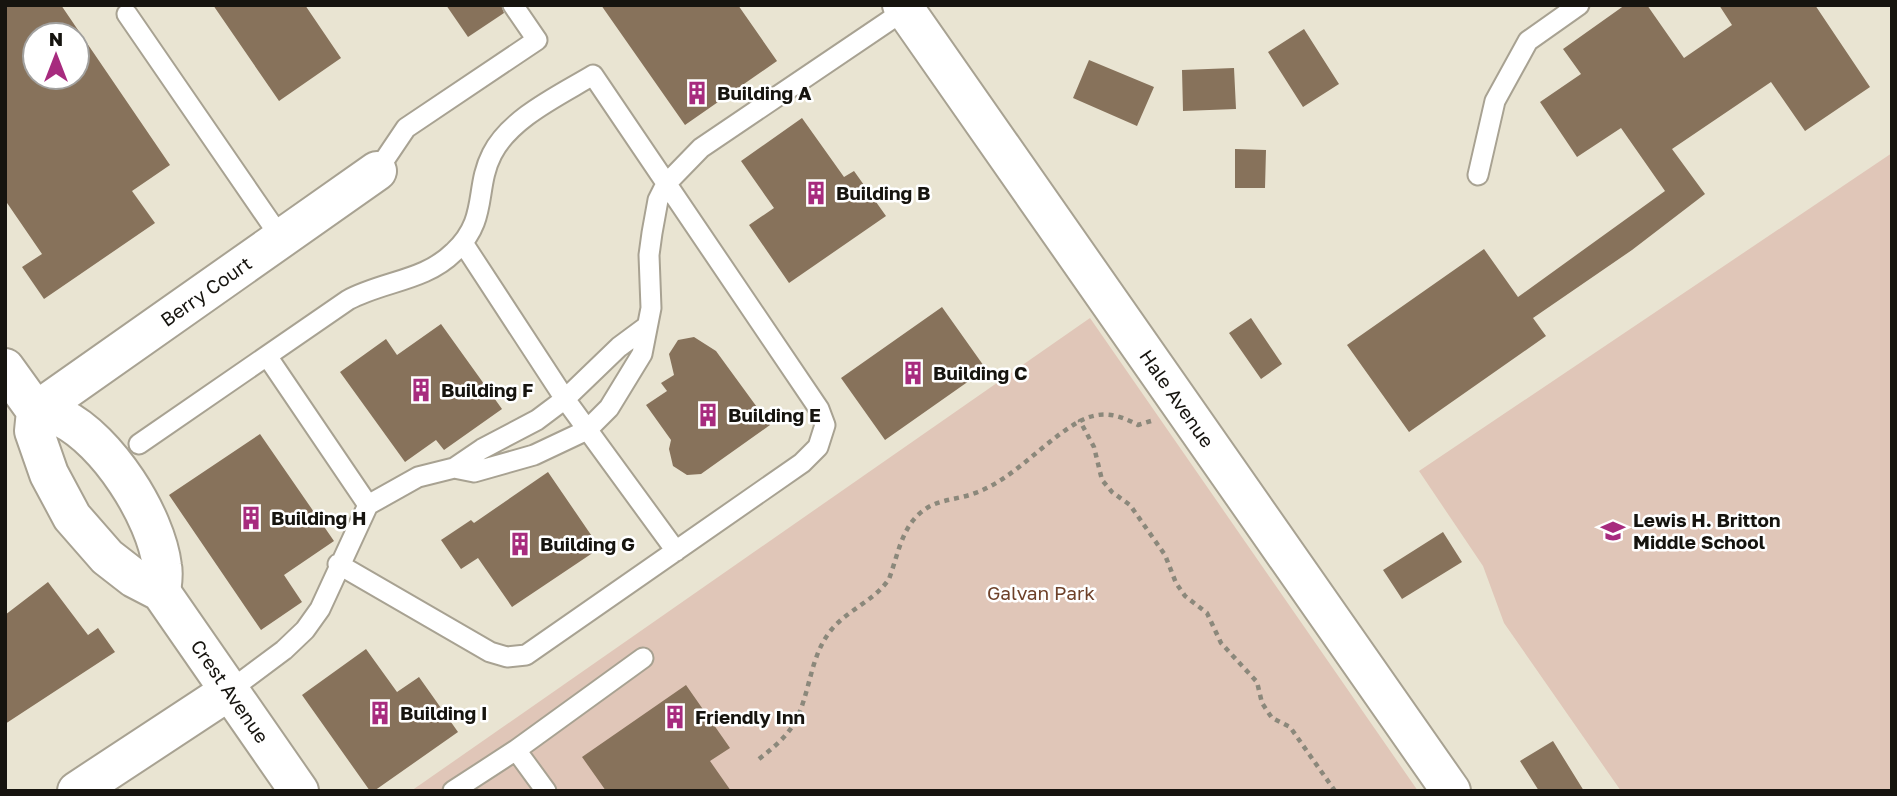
<svg xmlns="http://www.w3.org/2000/svg" width="1897" height="796" viewBox="0 0 1897 796" font-family="'Golos Text',sans-serif">
  <style>
    .green { fill: #e0c6b8 }
    .building { fill: #87725b; fill-rule: evenodd }
    .lines { fill: none; stroke-linecap: round; stroke-linejoin: round }
    .lane-casing { stroke: #a8a292; stroke-width: 23 }
    .street-casing { stroke: #a8a292; stroke-width: 42 }
    .secondary-casing { stroke: #a8a292; stroke-width: 42 }
    .path { stroke: #8b887b; stroke-width: 4.5; stroke-dasharray: 5 5; stroke-linecap: butt }
    .lane { stroke: #fff; stroke-width: 19 }
    .street { stroke: #fff; stroke-width: 38 }
    .secondary { stroke: #fff; stroke-width: 38 }
    .labels { text-anchor: middle; stroke-width: 5; stroke-linejoin: round; paint-order: stroke }
    .poi-label { font-size: 19px; font-weight: bold; fill: #16140f; stroke: #fff; text-anchor: start }
    .street-label { font-size: 19px; fill: #16140f; stroke: #fff }
    .park-label { font-size: 19px; fill: #6e4129; stroke: #fff }
  </style>
  <rect width="100%" height="100%" fill="#e9e4d2"/>
  <path class="green" d="M 1892,153 L 1892,791 L 1621,791 L 1504,623 L 1483,566 L 1419,471 Z
    M 1090,318 L 1418,791 L 411,791 Z"/>
  <path class="building" d="M 5,5 L 61,5 L 170,165 L 132,191 L 155,223 L 44,299 L 22,267 L 42,254 L 5,200 ZM 35,35 L 77,35 L 77,77 L 35,77 Z
    M 213,5 L 305,5 L 341,58 L 279,101 Z
    M 446,5 L 501,5 L 504,13 L 468,37 Z
    M 601,5 L 738,5 L 777,61 L 685,125 Z
    M 1625,5 L 1647,5 L 1684,58 L 1732,25 L 1719,5 L 1815,5 L 1870,87 L 1805,131 L 1771,82 L 1672,149 L 1705,194 L 1632,250 L 1533,318 L 1546,336 L 1409,432 L 1347,345 L 1484,249 L 1518,297 L 1665,191 L 1621,128 L 1577,157 L 1540,102 L 1581,74 L 1563,49 Z
    M 1304,29 L 1339,84 L 1303,107 L 1268,52 Z
    M 1089,60 L 1154,87 L 1137,126 L 1073,98 Z
    M 1234,68 L 1236,109 L 1183,111 L 1182,70 Z
    M 802,118 L 844,177 L 854,171 L 886,216 L 789,283 L 749,225 L 774,208 L 741,161 Z
    M 1235,149 L 1266,150 L 1265,188 L 1235,188 Z
    M 942,307 L 986,369 L 885,440 L 841,378 Z
    M 1251,318 L 1282,364 L 1261,379 L 1229,333 Z
    M 441,324 L 502,409 L 444,450 L 436,440 L 405,462 L 340,372 L 386,339 L 397,355 Z
    M 694,337 L 716,351 L 770,425 L 701,474 L 687,475 L 673,466 L 669,449 L 671,440 L 646,405 L 667,391 L 661,383 L 674,375 L 669,354 L 678,340 Z
    M 260,434 L 334,541 L 284,575 L 302,602 L 261,630 L 169,495 Z
    M 548,472 L 600,548 L 512,607 L 478,558 L 461,569 L 441,540 L 471,520 L 474,523 Z
    M 1443,532 L 1462,562 L 1402,599 L 1383,570 Z
    M 48,582 L 88,635 L 98,628 L 115,652 L 5,724 L 5,615 Z
    M 366,649 L 397,692 L 419,677 L 458,732 L 374,791 L 370,791 L 302,695 Z
    M 686,685 L 730,748 L 710,761 L 731,791 L 606,791 L 582,757 Z
    M 1553,741 L 1584,791 L 1539,791 L 1520,761 Z"/>
  <g class="lines">
    <g class="lane-casing">
      <path id="lane" d="M 127,14 L 281,238
        M 377,171 L 406,128 L 537,40 L 513,5
        M 1478,175 L 1495,101 L 1528,41 L 1579,5
        M 463,243 L 565,399 L 676,551
        M 267,356 L 368,505
        M 139,444 L 348,300 C 383,281 425,281 454,252 C 489,219 474,189 492,154 C 510,118 560,95 593,75 L 819,409 L 825,425 L 818,447 L 802,463 L 526,655 L 507,657 L 490,652 L 338,564
        M 454,468 L 474,472 L 534,455 L 587,430 L 609,408 L 642,354 L 651,308 L 649,255 L 652,233 L 658,200 L 666,184 L 701,148 L 905,10
        M 229,691 L 284,650 L 305,630 L 320,609 L 368,505 L 418,477 L 454,468 L 482,449 L 537,420 L 565,399 L 619,347 L 646,327
        M 516,750 L 643,658
        M 453,791 L 516,750 L 546,791"/>
    </g>
    <g class="street-casing">
      <g id="street">
        <path id="s1" d="M 5,368 L 36,411 L 34,431 L 49,474 L 72,517 L 107,557 L 134,578 L 161,592 L 299,791"/>
        <path id="s2" d="M 36,411 L 377,171"/>
        <path d="M 36,411 C 44,413 54,414 62,418 C 107,440 156,516 162,566 C 164,574 162,584 161,592"/>
        <path d="M 77,791 L 229,691"/>
      </g>
    </g>
    <g class="secondary-casing">
      <g id="secondary">
        <path id="s3" d="M 902,5 L 1451,791"/>
      </g>
    </g>
    <path class="path" d="M 1151,421 L 1138,425 C 1117,414 1102,410 1080,421 L 1094,447 L 1102,480 L 1112,492 L 1130,505 L 1165,555 L 1176,583 L 1185,596 L 1207,613 L 1221,643 L 1257,682 L 1262,703 L 1272,718 L 1290,727 L 1335,791
      M 759,759 C 774,747 787,737 796,720 C 811,690 810,655 832,629 C 848,610 875,600 889,579 C 897,558 901,531 918,515 C 935,498 956,501 978,492 C 1016,477 1044,441 1080,421"/>
    <use href="#lane" class="lane"/>
    <use href="#street" class="street"/>
    <use href="#secondary" class="secondary"/>
  </g>
  <defs>
    <g id="building-bare" transform="scale(1.89)"><path d="M-4-6H4V6H1V3H-1V6H-4ZM-2.5-4.3h1.7v1.8h-1.7ZM.8-4.3h1.7v1.8H.8ZM-2.5-1h1.7V.8h-1.7ZM.8-1h1.7V.8H.8Z" fill="#a72b7e" stroke="#fff" stroke-width="2.5" paint-order="stroke"/></g>
    <g id="school-bare" transform="scale(1.89)"><path d="M0-5L7-2L0 1L-7-2ZM-4 1L0 2.5L4 1V4Q0 6-4 4Z" fill="#a72b7e" stroke="#fff" stroke-width="2.5" paint-order="stroke"/></g>
  </defs>
  <g fill-rule="evenodd">
    <use href="#building-bare" x="697" y="93"/>
    <use href="#building-bare" x="816" y="193"/>
    <use href="#building-bare" x="913" y="373"/>
    <use href="#building-bare" x="421" y="390"/>
    <use href="#building-bare" x="708" y="415"/>
    <use href="#building-bare" x="251" y="518"/>
    <use href="#school-bare" x="1613" y="531"/>
    <use href="#building-bare" x="520" y="544"/>
    <use href="#building-bare" x="380" y="713"/>
    <use href="#building-bare" x="675" y="717"/>
  </g>
  <g class="labels">
    <g class="poi-label">
      <text x="717" y="100">Building A</text>
      <text x="836" y="200">Building B</text>
      <text x="933" y="380">Building C</text>
      <text x="441" y="397">Building F</text>
      <text x="728" y="422">Building E</text>
      <text x="271" y="525">Building H</text>
      <text x="1633" y="527">Lewis H. Britton<tspan x="1633" dy="22">Middle School</tspan></text>
      <text x="540" y="551">Building G</text>
      <text x="400" y="720">Building I</text>
      <text x="695" y="724">Friendly Inn</text>
    </g>
    <g class="street-label">
      <text dy="7" stroke="none"><textPath href="#s2" startOffset="208">Berry Court</textPath></text>
      <text dy="7" stroke="none"><textPath href="#s3" startOffset="480">Hale Avenue</textPath></text>
      <text dy="7" stroke="none"><textPath href="#s1" startOffset="406">Crest Avenue</textPath></text>
    </g>
    <g class="park-label">
      <text x="1041" y="600">Galvan Park</text>
    </g>
  </g>
  <rect width="1897" height="796" fill="none" stroke="#16140f" stroke-width="14"/>
  <g transform="translate(56 56)"><circle r="33" fill="#ffffff" stroke="#a2a19f" stroke-width="2"/>
  <path d="M0-5L12 26L0 18L-12 26Z" fill="#a72b7e"/>
  <text y="-10" font-size="19" font-weight="bold" text-anchor="middle" fill="#16140f">N</text>
  </g>
</svg>
